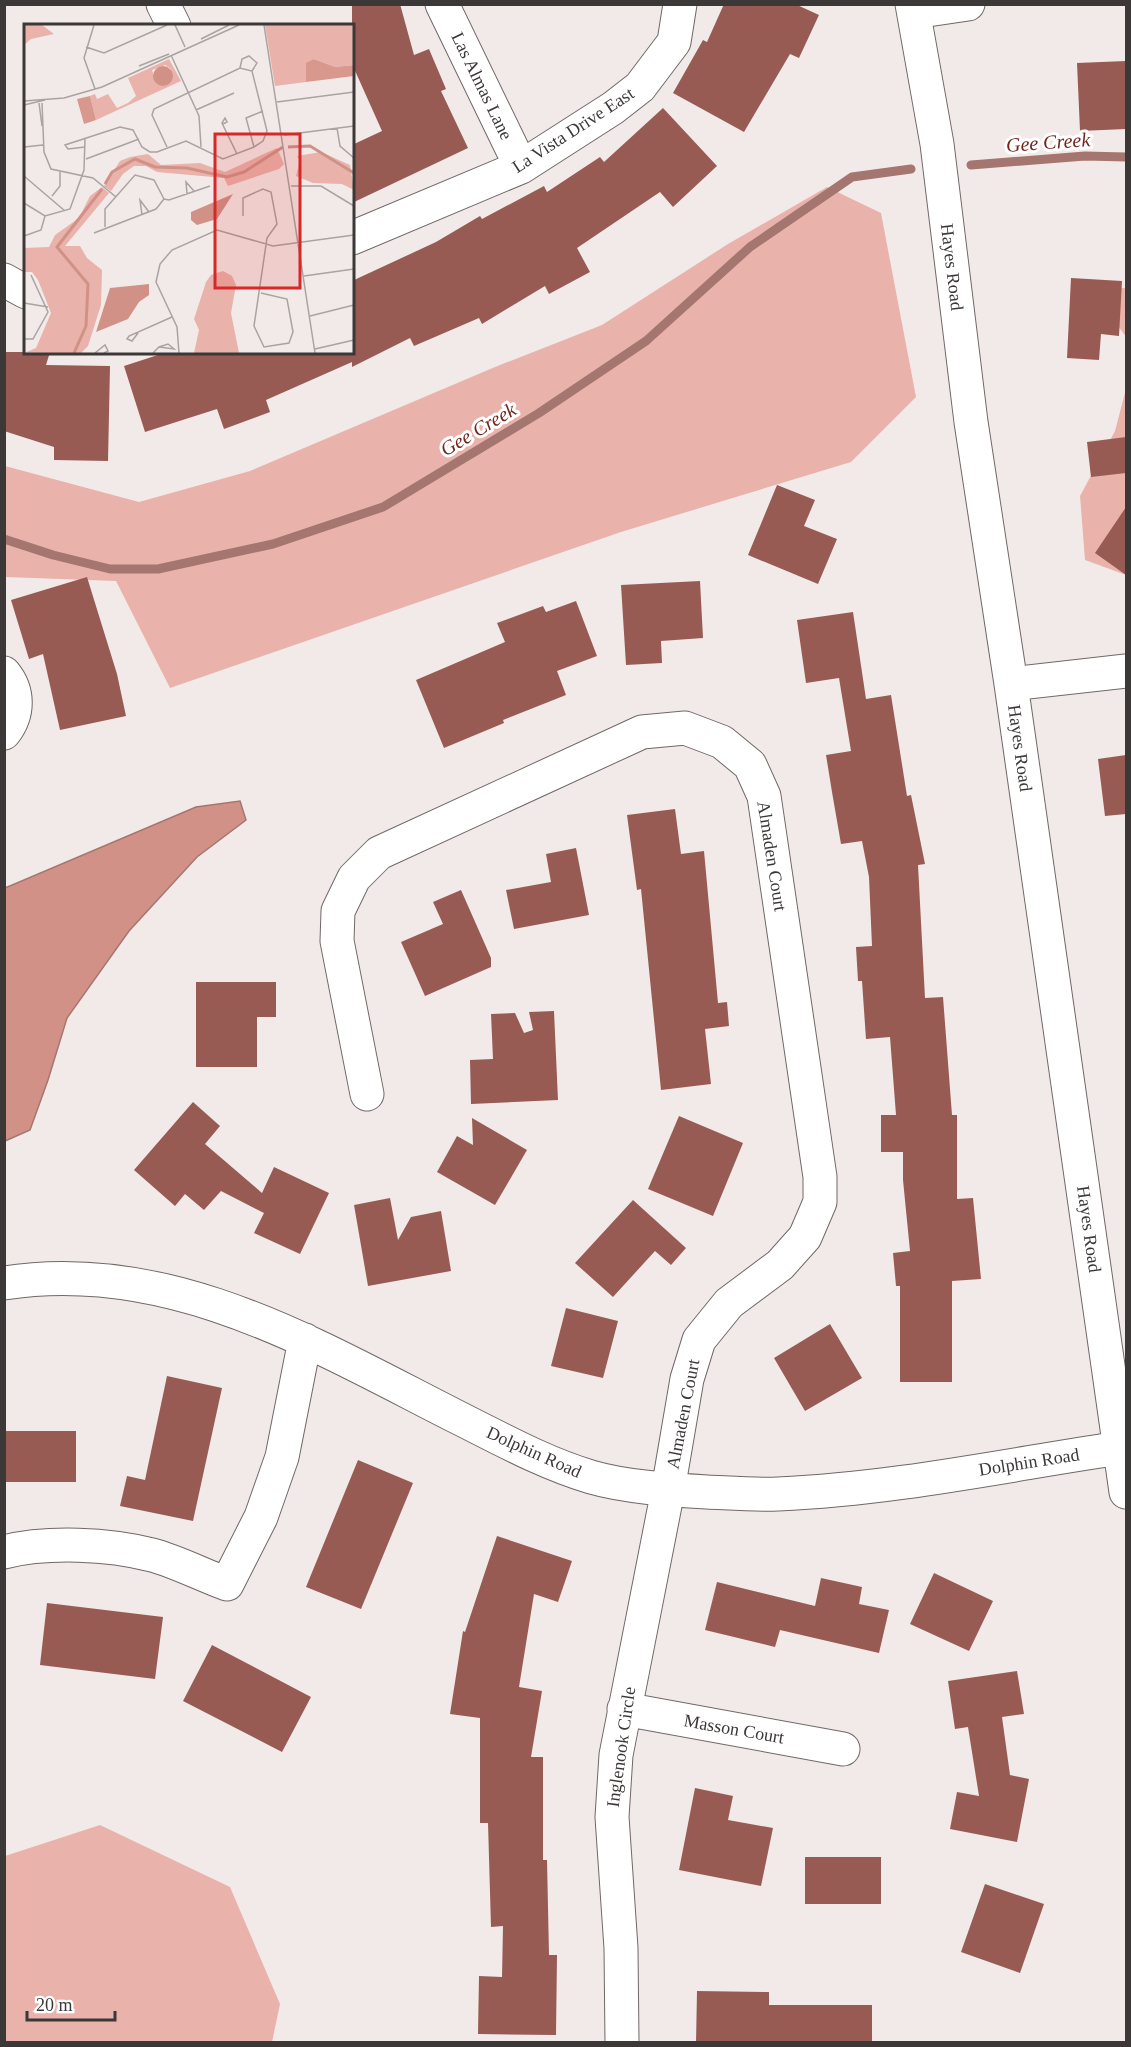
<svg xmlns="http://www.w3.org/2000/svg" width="1131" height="2047" viewBox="0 0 1131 2047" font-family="Georgia,serif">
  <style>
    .green { fill: #e9b3ab }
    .water { fill: #d29187; stroke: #a5766f; stroke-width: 1.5 }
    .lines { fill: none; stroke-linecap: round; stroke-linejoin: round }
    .stream { stroke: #a5766f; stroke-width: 9 }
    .building { fill: #985b53 }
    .minor-casing { stroke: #706867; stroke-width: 35 }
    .minor { stroke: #fff; stroke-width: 33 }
    .labels { text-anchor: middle; stroke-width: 6; stroke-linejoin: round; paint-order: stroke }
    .street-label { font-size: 18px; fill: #3b3837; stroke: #fff }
    .water-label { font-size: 20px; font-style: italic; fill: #71241c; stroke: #fff }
    .inset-river { fill: none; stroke: #d29187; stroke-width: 3 }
    .inset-road { fill: none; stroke: #a9a3a1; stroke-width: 1.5 }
    .view { fill: #d62828; fill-opacity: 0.15; stroke: #d62828; stroke-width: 3 }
    .inset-edge { fill: none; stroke: #3b3837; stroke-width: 3 }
  </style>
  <rect width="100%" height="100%" fill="#f2eae8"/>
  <path class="green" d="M 827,187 L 881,213 L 916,397 L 851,462 L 621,532 L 170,688 L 116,581 L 5,577 L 5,466 L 139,502 L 250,471 L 495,367 L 602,325 L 728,244 Z
    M 1126,288 L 1126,337 L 1092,289 Z
    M 1126,389 L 1126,575 L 1085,560 L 1080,496 L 1115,431 Z
    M 100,1825 L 230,1887 L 280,2004 L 272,2042 L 5,2042 L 5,1856 Z"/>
  <path class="water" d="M 240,801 L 246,820 L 197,857 L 129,931 L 67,1018 L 48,1080 L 30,1130 L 5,1141 L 5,888 L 196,807 Z"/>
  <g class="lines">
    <path class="stream" d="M 971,165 L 1085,156 L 1126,157
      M 4,539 L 53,555 L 110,569 L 158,569 L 273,544 L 383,507 L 539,413 L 646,341 L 750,247 L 852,177 L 911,169"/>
  </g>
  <path class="building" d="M 352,4 L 400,4 L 414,55 L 429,49 L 446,89 L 441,91 L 468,148 L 352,203 L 352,145 L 382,131 L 352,64 Z
    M 724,4 L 795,4 L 819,15 L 799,58 L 790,54 L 744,132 L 673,93 L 703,40 L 707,42 Z
    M 1126,61 L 1126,129 L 1080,131 L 1077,63 Z
    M 663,108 L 717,166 L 673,207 L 660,192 L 577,248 L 590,272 L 549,294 L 545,286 L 482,324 L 479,318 L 414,346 L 410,338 L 352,367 L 352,362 L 266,400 L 270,412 L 224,429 L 217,409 L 145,432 L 124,366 L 167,352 L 352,352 L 352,281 L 436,242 L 480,216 L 482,219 L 544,186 L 547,192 L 600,157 L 604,162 Z
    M 1071,278 L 1122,281 L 1119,336 L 1101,334 L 1099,360 L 1067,358 Z
    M 4,352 L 50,352 L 46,365 L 110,366 L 108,461 L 54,460 L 54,447 L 4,431 Z
    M 1126,437 L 1126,473 L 1091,477 L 1087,442 Z
    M 777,485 L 815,500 L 804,526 L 837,539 L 818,584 L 748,555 Z
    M 1126,507 L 1126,575 L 1095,553 Z
    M 87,577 L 117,674 L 126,716 L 60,730 L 43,654 L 29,659 L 11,600 Z
    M 700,581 L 703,638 L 661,641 L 662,663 L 626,665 L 621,585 Z
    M 576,601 L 597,656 L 557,671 L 566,695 L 503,720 L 504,723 L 444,748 L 416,680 L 505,642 L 497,623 L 543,606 L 546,612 Z
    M 853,612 L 866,699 L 891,695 L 907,796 L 911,795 L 925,864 L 918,865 L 925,998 L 943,997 L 952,1115 L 957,1115 L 957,1199 L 973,1198 L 981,1279 L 952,1281 L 952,1382 L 900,1382 L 900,1286 L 896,1286 L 893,1253 L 910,1251 L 903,1180 L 903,1152 L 881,1152 L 881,1115 L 896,1115 L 890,1037 L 866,1039 L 862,981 L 858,981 L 856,947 L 872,946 L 869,877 L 862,841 L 841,844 L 832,792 L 826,755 L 851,751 L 839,678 L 806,683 L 797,620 Z
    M 1126,755 L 1126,814 L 1105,816 L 1098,759 Z
    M 675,809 L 681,854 L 704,851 L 718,1003 L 727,1002 L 729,1026 L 705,1029 L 711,1084 L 661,1090 L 641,889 L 637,890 L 627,815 Z
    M 576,848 L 589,915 L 514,929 L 506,890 L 551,882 L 546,854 Z
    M 461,890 L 491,958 L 491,967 L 425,996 L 401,942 L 443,924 L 433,902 Z
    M 196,982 L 276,982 L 276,1017 L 257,1017 L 257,1067 L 196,1067 Z
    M 554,1011 L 558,1100 L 471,1104 L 470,1060 L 493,1059 L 491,1014 L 515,1013 L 524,1033 L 533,1030 L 529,1012 Z
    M 193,1102 L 220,1126 L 205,1144 L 262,1193 L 274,1167 L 329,1193 L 300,1254 L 254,1233 L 264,1213 L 221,1191 L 204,1210 L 185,1194 L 175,1206 L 134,1170 Z
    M 679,1116 L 743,1143 L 713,1216 L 648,1189 Z
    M 472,1118 L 527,1150 L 495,1205 L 437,1172 L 457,1136 L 473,1145 Z
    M 390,1198 L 398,1240 L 411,1217 L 441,1211 L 451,1271 L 368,1286 L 354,1205 Z
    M 633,1200 L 686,1248 L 671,1265 L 655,1251 L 613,1297 L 575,1263 Z
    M 566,1308 L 618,1321 L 603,1378 L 551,1366 Z
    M 830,1324 L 862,1378 L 805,1411 L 774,1358 Z
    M 167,1376 L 222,1388 L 193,1521 L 120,1506 L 127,1476 L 145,1480 Z
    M 4,1431 L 76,1431 L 76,1482 L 4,1482 Z
    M 358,1460 L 413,1483 L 361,1609 L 306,1587 Z
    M 497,1536 L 572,1561 L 558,1602 L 534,1594 L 519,1687 L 542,1691 L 531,1757 L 543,1757 L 543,1860 L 547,1860 L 549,1955 L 557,1955 L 556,2035 L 478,2034 L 479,1976 L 502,1977 L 503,1926 L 491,1927 L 488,1823 L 480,1823 L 480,1718 L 450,1714 L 463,1631 L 465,1632 Z
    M 934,1573 L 993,1601 L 969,1651 L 910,1624 Z
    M 821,1578 L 862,1587 L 859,1604 L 889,1610 L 879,1653 L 780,1630 L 775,1647 L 705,1630 L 717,1582 L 815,1606 Z
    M 47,1603 L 163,1617 L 155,1679 L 40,1665 Z
    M 212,1645 L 311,1697 L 282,1752 L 183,1701 Z
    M 1017,1671 L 1024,1714 L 1002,1717 L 1010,1775 L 1029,1779 L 1017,1842 L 950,1829 L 957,1792 L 979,1796 L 968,1727 L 955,1729 L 948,1681 Z
    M 695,1788 L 733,1796 L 728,1820 L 773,1828 L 761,1886 L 679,1870 Z
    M 805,1857 L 881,1857 L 881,1904 L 805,1904 Z
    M 985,1884 L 1044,1904 L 1020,1973 L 961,1952 Z
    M 697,1991 L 769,1992 L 769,2005 L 872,2005 L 872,2043 L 696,2043 Z"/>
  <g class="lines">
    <g class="minor-casing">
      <path id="minor" d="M 163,4 L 174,26
        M 442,4 L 521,167
        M 912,4 L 937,144 L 971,422 L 1011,684 L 1126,1492
        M 914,12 L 968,4
        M 352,238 L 521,167 L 613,108 L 640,87 L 674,42 L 680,4
        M 4,280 L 26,292
        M 4,673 C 19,691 19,714 4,733
        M 1011,684 L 1126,671
        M 367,1094 L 337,941 L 338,911 L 354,878 L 379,853 L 642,732 L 685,728 L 722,742 L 750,765 L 764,796 L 820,1177 L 820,1202 L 805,1237 L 780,1265 L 729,1303 L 699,1340 L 687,1379 L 668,1490 L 616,1755 L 612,1817 L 621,1948 L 622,2042
        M 4,1283 C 170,1257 315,1345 457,1417 C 501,1439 544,1463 591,1477 C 625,1487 672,1490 707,1492 C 730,1493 754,1495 778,1494 C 895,1489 1011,1464 1126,1447
        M 4,1552 C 48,1541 109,1544 152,1555 C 178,1562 202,1575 227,1584 L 261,1517 L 282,1457 L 305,1340
        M 624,1709 L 843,1749"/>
    </g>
    <use href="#minor" class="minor"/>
  </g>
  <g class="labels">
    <g class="street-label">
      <text transform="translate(482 86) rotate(64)" y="6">Las Almas Lane</text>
      <text transform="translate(573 130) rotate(-33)" y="6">La Vista Drive East</text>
      <text transform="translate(952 267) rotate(83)" y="6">Hayes Road</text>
      <text transform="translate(1020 748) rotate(82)" y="6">Hayes Road</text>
      <text transform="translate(772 856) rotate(81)" y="6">Almaden Court</text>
      <text transform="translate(1089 1229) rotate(82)" y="6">Hayes Road</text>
      <text transform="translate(683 1414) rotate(-79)" y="6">Almaden Court</text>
      <text transform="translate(534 1452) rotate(24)" y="6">Dolphin Road</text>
      <text transform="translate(1029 1462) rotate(-9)" y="6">Dolphin Road</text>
      <text transform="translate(734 1729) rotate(10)" y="6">Masson Court</text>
      <text transform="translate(621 1747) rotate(-82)" y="6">Inglenook Circle</text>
    </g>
    <g class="water-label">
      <text transform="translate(1048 142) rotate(-4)" y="7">Gee Creek</text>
      <text transform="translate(478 429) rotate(-31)" y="7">Gee Creek</text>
    </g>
  </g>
  <g transform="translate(24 24)">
    <rect width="330" height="330" fill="#f2eae8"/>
    <path d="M 0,1 L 18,1 L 30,10 L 7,15 L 1,20 ZM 241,1 L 330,1 L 330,41 L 311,43 L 290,35 L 282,58 L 251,62 ZM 145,35 L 157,57 L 72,96 L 66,72 L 71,70 L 73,75 L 84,70 L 93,84 L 104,79 L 112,72 L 104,54 ZM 141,41 L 147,45 L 133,60 L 128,46 ZM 253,124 L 260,140 L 255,145 L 204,162 L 200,154 L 133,148 L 122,142 L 110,142 L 99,150 L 87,167 L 80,162 L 96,137 L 106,133 L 124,130 L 137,141 L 176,139 L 201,148 ZM 297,128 L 326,141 L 330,166 L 318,160 L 289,159 L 272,152 L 276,137 L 273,132 ZM 78,163 L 85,169 L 41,222 L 56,222 L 63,234 L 78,246 L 77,281 L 64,322 L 57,329 L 0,329 L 12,324 L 27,289 L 14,256 L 8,248 L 0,248 L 0,224 L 25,223 L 31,211 L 55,194 L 66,172 ZM 199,247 L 208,252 L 212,261 L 207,289 L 215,329 L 170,329 L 175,306 L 170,295 L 182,258 L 187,251 Z" fill="#e9b3ab" fill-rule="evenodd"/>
    <path d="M 290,35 L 311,43 L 330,41 L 330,52 L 282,58 L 282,39 ZM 66,72 L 72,96 L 60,100 L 53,75 Z" fill="#d9988e"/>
    <path d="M129 52a10 10 0 1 1 20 0a10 10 0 1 1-20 0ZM 209,170 L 193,195 L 173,201 L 167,196 L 167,188 ZM 125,260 L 125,271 L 115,278 L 104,295 L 72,308 L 86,264 Z" fill="#d29187"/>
    <path class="inset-river" d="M 264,123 L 286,122 L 330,149M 81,160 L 88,148 L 111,135 L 131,143 L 163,144 L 203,153 L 220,148 L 259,123M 50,329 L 62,302 L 64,260 L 33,223 L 78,165"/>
    <path class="inset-road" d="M 70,1 L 60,34 L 71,65M 151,1 L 161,23M 240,1 L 291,329M 177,15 L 205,1M 62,23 L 80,29 L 143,1M 147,31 L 175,92 L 177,123M 115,42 L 145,30M 216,44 L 218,35 L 225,32 L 233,39 L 228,47M 0,77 L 40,74 L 78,63 L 215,1M 253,78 L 330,68M 15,79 L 18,102M 18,79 L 20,128 L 27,145 L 69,154 L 92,173M 0,81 L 21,76M 172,86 L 210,69M 199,100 L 203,98 L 201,94 L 198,99 L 213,130M 313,104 L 316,122 L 330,134M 260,111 L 330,102M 0,123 L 19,121M 61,123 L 44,125 L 41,121 L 96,103 L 109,106 L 118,123 L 126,128 L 133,128 L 162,117 L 199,135 L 230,123 L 239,117 L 243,107 L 228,47 L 216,44 L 130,85 L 128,91 L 143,123M 230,123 L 222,94 L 239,87M 62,135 L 115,115M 0,152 L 41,187M 267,162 L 297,162 L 330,182M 163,170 L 162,158 L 170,167M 28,172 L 36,162 L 36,147M 140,175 L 145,176 L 186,162M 0,179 L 21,192 L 46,185 L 60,146 L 61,115M 118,191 L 116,176 L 125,188M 219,192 L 219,174 L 239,165 L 247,168 L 253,200 L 243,214 L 230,302 L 240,323 L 265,319 L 269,308 L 263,275 L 237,269M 81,203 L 81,185 L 111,151 L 130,156 L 140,175M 70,209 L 132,185 L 140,175M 0,212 L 17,206 L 21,192M 280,252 L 330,245M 0,279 L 24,283M 286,292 L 330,281M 114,309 L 108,317 L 103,315 L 105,312 L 148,293M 0,315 L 9,315 L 24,288 L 7,251M 291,325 L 330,316M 71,329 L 81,321 L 84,327 L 80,329M 129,329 L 135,323 L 144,320 L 150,325 L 135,323M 155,329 L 153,303 L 132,258 L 136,240 L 148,226 L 193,206 L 249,222 L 330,211"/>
    <path class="view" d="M 191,110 L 276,110 L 276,264 L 191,264 Z"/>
    <rect width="330" height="330" class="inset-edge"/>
  </g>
  <rect width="1131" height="2047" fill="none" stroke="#3b3837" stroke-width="12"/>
  <path d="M27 2011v9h88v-9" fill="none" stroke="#3b3837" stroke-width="3"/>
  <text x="36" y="2011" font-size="18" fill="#3b3837" stroke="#ffffff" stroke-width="4.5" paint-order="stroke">20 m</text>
</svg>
